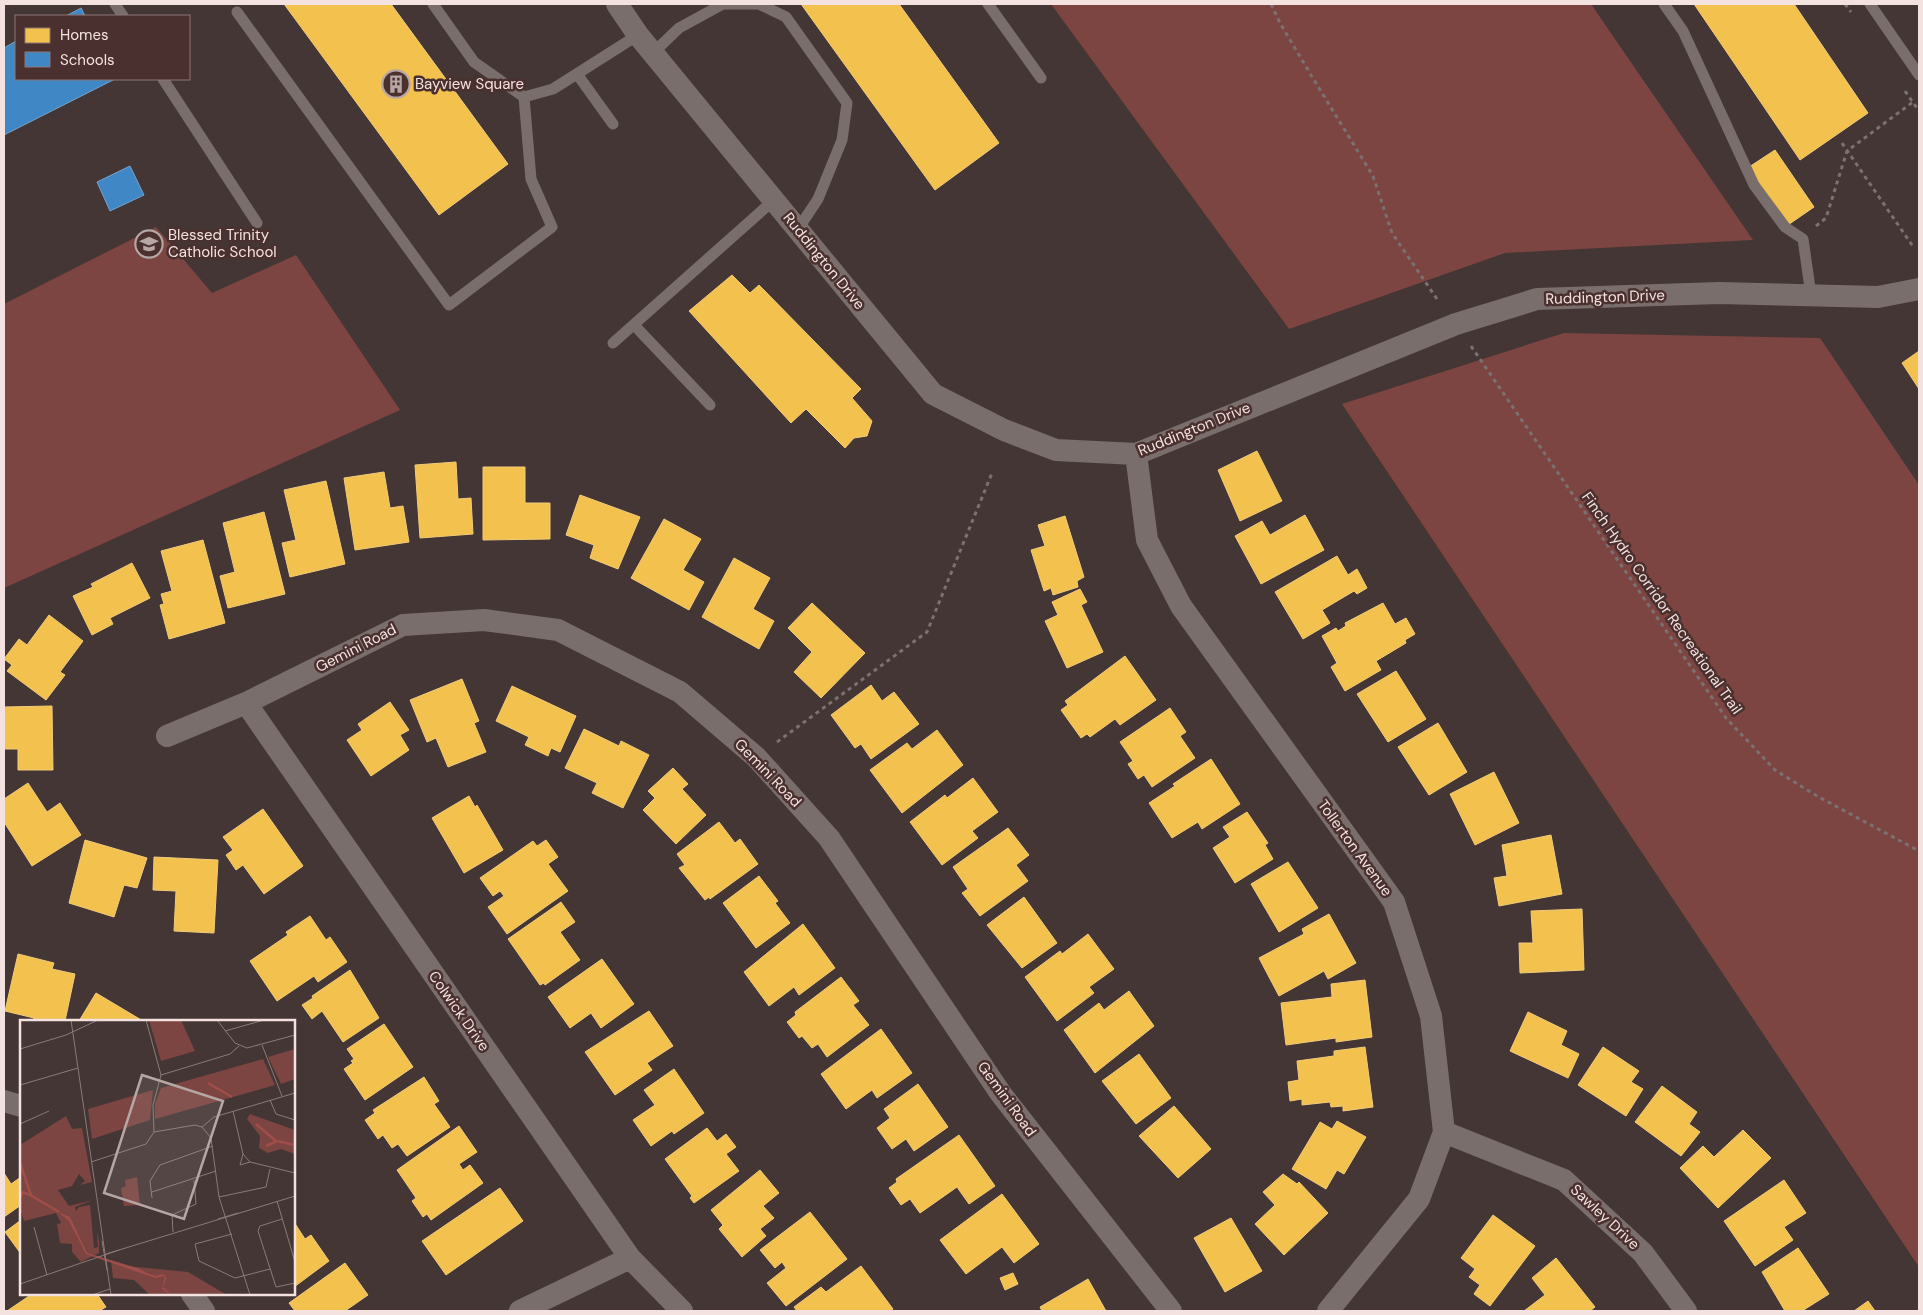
<svg xmlns="http://www.w3.org/2000/svg" width="1923" height="1315" viewBox="0 0 1923 1315" font-family="'DM Sans',sans-serif">
  <style>
    .green { fill: #7c4542 }
    .homes { fill: #f2c14e; stroke: #f2cb7a }
    .schools { fill: #3f88c5; stroke: #75a3cd }
    .lines { fill: none; stroke-linecap: round; stroke-linejoin: round }
    .path { stroke: #7a7170; stroke-width: 3; stroke-dasharray: 4 4; stroke-linecap: butt }
    .service { stroke: #7a6e6d; stroke-width: 11 }
    .minor { stroke: #7a6e6d; stroke-width: 22 }
    .labels { text-anchor: middle; stroke-width: 5; stroke-linejoin: round; paint-order: stroke }
    .poi-label { font-size: 15px; fill: #f3e2e0; stroke: #4a302e; text-anchor: start }
    .street-label { font-size: 15px; fill: #f3e2e0; stroke: #4a302e }
    .inset-river { fill: none; stroke: #a14d4a; stroke-width: 2.5 }
    .inset-road { fill: none; stroke: #8a7b79; stroke-width: 1 }
    .view { fill: #b6a6a4; fill-opacity: 0.15; stroke: #b6a6a4; stroke-width: 2.5 }
    .inset-edge { fill: none; stroke: #f3e2e0; stroke-width: 2.5 }
  </style>
  <rect width="100%" height="100%" fill="#443634"/>
  <path class="green" d="M 1051,4 L 1591,4 L 1753,240 L 1505,253 L 1289,329 Z
    M 156,227 L 212,293 L 296,255 L 400,410 L 4,588 L 4,304 Z
    M 1564,333 L 1820,338 L 1919,485 L 1919,1267 L 1342,404 Z"/>
  <path class="homes" d="M 284,4 L 391,4 L 508,164 L 439,215 Z
    M 801,4 L 899,4 L 999,143 L 935,190 Z
    M 1694,4 L 1794,4 L 1868,113 L 1800,160 Z
    M 1775,150 L 1814,207 L 1785,227 L 1746,169 Z
    M 732,275 L 750,293 L 759,285 L 861,389 L 852,398 L 872,421 L 867,436 L 854,438 L 845,448 L 806,409 L 791,423 L 689,311 Z
    M 1919,351 L 1919,389 L 1902,363 Z
    M 1257,451 L 1282,501 L 1240,521 L 1218,470 Z
    M 456,462 L 458,499 L 471,498 L 473,534 L 420,538 L 415,465 Z
    M 483,467 L 525,467 L 525,503 L 550,503 L 550,539 L 483,540 Z
    M 384,472 L 390,508 L 403,506 L 409,542 L 355,550 L 344,478 Z
    M 326,481 L 345,564 L 290,577 L 282,543 L 296,540 L 284,490 Z
    M 580,495 L 640,517 L 618,569 L 590,558 L 594,545 L 566,535 Z
    M 264,512 L 285,594 L 228,608 L 220,576 L 235,572 L 223,523 Z
    M 1305,515 L 1324,550 L 1261,584 L 1235,536 L 1262,521 L 1270,535 Z
    M 1065,516 L 1084,577 L 1077,581 L 1078,587 L 1053,595 L 1051,588 L 1044,591 L 1031,550 L 1045,546 L 1038,525 Z
    M 664,519 L 701,539 L 683,570 L 704,582 L 689,610 L 631,578 Z
    M 203,540 L 225,623 L 169,639 L 160,605 L 164,604 L 161,594 L 172,591 L 161,551 Z
    M 1337,556 L 1348,575 L 1357,569 L 1367,588 L 1357,594 L 1354,591 L 1322,610 L 1330,623 L 1303,639 L 1275,592 Z
    M 734,558 L 770,578 L 753,609 L 774,621 L 759,649 L 702,617 Z
    M 132,563 L 150,598 L 110,618 L 113,624 L 92,635 L 73,596 L 93,587 L 91,584 Z
    M 1080,589 L 1087,602 L 1081,605 L 1103,652 L 1067,668 L 1045,621 L 1058,615 L 1052,602 Z
    M 812,603 L 865,653 L 821,698 L 794,672 L 812,652 L 788,628 Z
    M 1383,603 L 1395,624 L 1406,618 L 1415,634 L 1405,640 L 1406,643 L 1376,661 L 1381,670 L 1345,691 L 1331,667 L 1337,663 L 1322,636 L 1336,628 L 1338,631 L 1346,626 L 1345,623 Z
    M 49,615 L 83,641 L 60,672 L 65,675 L 46,700 L 7,671 L 12,665 L 4,659 L 19,639 L 27,645 Z
    M 1125,656 L 1156,700 L 1120,725 L 1115,719 L 1090,737 L 1087,734 L 1081,738 L 1061,710 L 1068,705 L 1065,701 Z
    M 1396,671 L 1426,719 L 1388,742 L 1357,694 Z
    M 462,679 L 479,721 L 474,723 L 486,752 L 448,767 L 436,738 L 427,742 L 410,700 Z
    M 871,685 L 882,701 L 894,692 L 919,724 L 871,759 L 861,744 L 855,748 L 831,715 Z
    M 512,686 L 576,716 L 560,752 L 551,748 L 548,756 L 525,745 L 529,737 L 496,721 Z
    M 390,702 L 409,730 L 400,735 L 409,750 L 371,776 L 347,740 L 362,730 L 358,724 Z
    M 52,706 L 53,770 L 18,770 L 18,749 L 4,749 L 4,707 Z
    M 1170,708 L 1186,732 L 1180,736 L 1195,758 L 1152,787 L 1144,775 L 1138,779 L 1128,764 L 1133,761 L 1120,742 Z
    M 1438,723 L 1467,772 L 1429,795 L 1398,747 Z
    M 584,729 L 619,746 L 621,741 L 649,755 L 623,808 L 592,793 L 597,783 L 565,768 Z
    M 937,730 L 963,765 L 902,813 L 870,770 L 907,743 L 912,749 Z
    M 1211,759 L 1240,804 L 1202,829 L 1198,822 L 1172,838 L 1149,803 L 1175,786 L 1173,784 Z
    M 673,768 L 688,784 L 682,789 L 706,815 L 676,844 L 643,810 L 655,798 L 648,791 Z
    M 1494,772 L 1519,823 L 1475,845 L 1450,794 Z
    M 973,778 L 998,812 L 972,831 L 978,838 L 942,865 L 910,822 L 945,795 L 947,798 Z
    M 28,783 L 47,812 L 60,803 L 81,835 L 32,866 L 4,822 L 4,799 Z
    M 469,796 L 475,807 L 477,805 L 503,850 L 464,873 L 432,818 Z
    M 263,809 L 303,866 L 264,894 L 243,865 L 236,870 L 226,855 L 233,850 L 223,837 Z
    M 1247,812 L 1268,843 L 1265,845 L 1273,859 L 1235,883 L 1213,848 L 1230,837 L 1223,827 Z
    M 719,822 L 735,843 L 740,839 L 758,864 L 710,899 L 709,897 L 705,900 L 679,868 L 685,865 L 677,854 Z
    M 1008,828 L 1029,855 L 1016,865 L 1028,881 L 980,916 L 962,893 L 968,889 L 953,867 Z
    M 1551,835 L 1562,894 L 1499,906 L 1494,878 L 1507,876 L 1502,845 Z
    M 85,840 L 147,858 L 137,888 L 124,885 L 114,917 L 69,903 Z
    M 546,840 L 558,857 L 548,864 L 568,891 L 507,934 L 488,907 L 504,896 L 500,891 L 493,896 L 480,878 L 533,841 L 537,846 Z
    M 154,857 L 218,860 L 214,933 L 174,931 L 176,891 L 153,890 Z
    M 1288,862 L 1318,908 L 1279,932 L 1251,884 Z
    M 759,876 L 778,901 L 775,903 L 790,923 L 756,948 L 723,903 Z
    M 1024,897 L 1057,943 L 1022,968 L 987,925 Z
    M 561,902 L 575,922 L 560,932 L 580,960 L 545,985 L 544,983 L 540,985 L 508,939 Z
    M 1582,909 L 1584,970 L 1520,973 L 1519,943 L 1533,943 L 1531,911 Z
    M 1329,914 L 1356,963 L 1328,979 L 1324,971 L 1279,996 L 1259,958 L 1304,934 L 1302,929 Z
    M 310,916 L 326,940 L 330,937 L 347,962 L 318,982 L 314,976 L 277,1001 L 250,961 L 288,935 L 286,932 Z
    M 803,924 L 835,968 L 799,995 L 794,987 L 769,1006 L 744,972 Z
    M 1088,934 L 1114,969 L 1089,987 L 1094,993 L 1057,1021 L 1025,977 L 1060,951 L 1062,954 Z
    M 18,954 L 54,963 L 52,969 L 75,974 L 65,1021 L 33,1021 L 34,1018 L 5,1011 Z
    M 602,959 L 634,1004 L 601,1028 L 591,1013 L 570,1028 L 548,997 Z
    M 350,970 L 379,1018 L 343,1042 L 322,1011 L 312,1019 L 302,1005 L 313,998 L 312,996 Z
    M 841,977 L 859,1001 L 853,1005 L 869,1025 L 827,1057 L 818,1044 L 812,1048 L 802,1036 L 799,1038 L 787,1022 L 796,1015 L 795,1012 Z
    M 1365,980 L 1372,1037 L 1336,1042 L 1336,1038 L 1286,1045 L 1281,1003 L 1332,997 L 1331,984 Z
    M 1129,991 L 1154,1026 L 1095,1073 L 1064,1030 L 1099,1003 L 1104,1010 Z
    M 96,993 L 143,1021 L 79,1021 Z
    M 649,1011 L 673,1046 L 647,1063 L 652,1070 L 615,1095 L 585,1052 Z
    M 1528,1012 L 1567,1031 L 1561,1045 L 1579,1054 L 1568,1078 L 1510,1051 Z
    M 384,1024 L 413,1067 L 365,1100 L 344,1069 L 353,1063 L 351,1061 L 354,1059 L 347,1049 Z
    M 881,1029 L 912,1073 L 877,1098 L 872,1090 L 846,1109 L 821,1074 Z
    M 1365,1047 L 1373,1107 L 1343,1111 L 1343,1106 L 1331,1107 L 1330,1102 L 1302,1105 L 1302,1099 L 1290,1101 L 1288,1082 L 1299,1080 L 1297,1061 L 1334,1056 L 1334,1051 Z
    M 1603,1047 L 1639,1071 L 1631,1082 L 1643,1089 L 1626,1116 L 1578,1085 Z
    M 1139,1054 L 1171,1098 L 1136,1124 L 1102,1081 Z
    M 674,1069 L 704,1113 L 674,1134 L 672,1131 L 651,1146 L 633,1120 L 655,1105 L 644,1090 Z
    M 424,1077 L 439,1101 L 434,1104 L 450,1127 L 407,1156 L 398,1144 L 392,1148 L 383,1135 L 378,1139 L 365,1120 L 375,1113 L 373,1110 Z
    M 918,1084 L 948,1127 L 914,1151 L 906,1139 L 892,1149 L 877,1128 L 890,1118 L 884,1109 Z
    M 1662,1086 L 1697,1112 L 1689,1124 L 1700,1132 L 1681,1156 L 1635,1122 Z
    M 1174,1106 L 1211,1149 L 1178,1178 L 1139,1136 Z
    M 1337,1121 L 1366,1137 L 1344,1174 L 1337,1170 L 1326,1189 L 1292,1169 L 1320,1122 L 1332,1129 Z
    M 459,1126 L 477,1152 L 459,1164 L 463,1170 L 470,1165 L 483,1183 L 431,1220 L 427,1214 L 423,1217 L 412,1201 L 416,1198 L 397,1170 Z
    M 707,1128 L 717,1141 L 726,1134 L 736,1147 L 726,1154 L 739,1171 L 694,1203 L 690,1198 L 692,1196 L 665,1159 Z
    M 1743,1130 L 1771,1158 L 1718,1208 L 1680,1168 L 1703,1146 L 1714,1157 Z
    M 959,1135 L 995,1186 L 969,1204 L 957,1187 L 920,1213 L 910,1199 L 901,1205 L 889,1188 L 897,1182 L 896,1179 Z
    M 760,1170 L 779,1193 L 763,1206 L 774,1218 L 760,1229 L 766,1236 L 742,1257 L 719,1229 L 723,1225 L 711,1210 Z
    M 4,1173 L 11,1184 L 21,1177 L 21,1205 L 4,1217 Z
    M 1283,1174 L 1297,1184 L 1299,1182 L 1328,1213 L 1284,1255 L 1255,1224 L 1275,1205 L 1263,1192 Z
    M 1784,1180 L 1806,1213 L 1784,1227 L 1793,1240 L 1755,1266 L 1724,1221 Z
    M 500,1188 L 523,1221 L 446,1275 L 422,1241 Z
    M 1002,1194 L 1039,1244 L 1014,1263 L 1002,1247 L 966,1274 L 940,1240 Z
    M 810,1212 L 847,1259 L 786,1306 L 767,1283 L 786,1268 L 782,1262 L 775,1268 L 760,1250 Z
    M 1493,1215 L 1535,1246 L 1490,1306 L 1474,1294 L 1480,1285 L 1469,1277 L 1475,1269 L 1461,1258 Z
    M 1231,1218 L 1262,1271 L 1225,1292 L 1194,1238 Z
    M 21,1220 L 21,1254 L 5,1232 Z
    M 294,1222 L 305,1239 L 311,1235 L 329,1261 L 294,1287 Z
    M 1798,1248 L 1829,1294 L 1802,1311 L 1785,1311 L 1762,1272 Z
    M 1556,1258 L 1595,1307 L 1590,1311 L 1524,1311 L 1545,1295 L 1532,1278 Z
    M 345,1263 L 368,1295 L 345,1311 L 295,1311 L 289,1303 Z
    M 861,1266 L 893,1309 L 890,1311 L 797,1311 L 794,1307 L 821,1287 L 826,1292 Z
    M 1013,1273 L 1018,1284 L 1005,1290 L 1000,1278 Z
    M 1088,1279 L 1106,1311 L 1042,1311 L 1040,1307 Z
    M 32,1294 L 97,1294 L 106,1307 L 99,1311 L 7,1311 Z
    M 1868,1301 L 1875,1311 L 1854,1311 Z"/>
  <path class="schools" d="M 81,8 L 85,16 L 66,16 Z
    M 16,41 L 16,79 L 115,79 L 4,135 L 4,48 Z
    M 130,166 L 144,195 L 110,211 L 97,182 Z"/>
  <g class="lines">
    <path class="path" d="M 1271,4 L 1280,23 L 1311,75 L 1373,176 L 1392,233 L 1439,302
      M 1845,4 L 1851,12
      M 1905,91 L 1919,111
      M 1842,143 L 1914,248
      M 1816,226 L 1826,218 L 1847,151 L 1913,102
      M 1471,346 L 1726,718 L 1775,770 L 1817,796 L 1919,851
      M 777,742 L 927,632 L 992,473"/>
    <path class="service" d="M 115,4 L 123,16
      M 433,4 L 474,62 L 524,97 L 553,89 L 638,35
      M 988,4 L 1041,78
      M 1664,4 L 1683,31 L 1754,185 L 1785,227 L 1803,239 L 1811,295
      M 1870,4 L 1919,75
      M 237,12 L 449,305 L 552,227 L 531,179 L 524,97
      M 653,53 L 679,28 L 723,4 L 759,4 L 786,17 L 847,103 L 842,140 L 818,199 L 798,229
      M 577,74 L 613,124
      M 163,79 L 257,223
      M 635,326 L 710,405
      M 613,343 L 774,200"/>
    <path class="minor" d="M 617,4 L 638,35 L 933,394 L 1004,430 L 1056,450 L 1136,454 L 1456,324 L 1537,299 L 1719,293 L 1878,297 L 1919,289
      M 1136,454 L 1147,540 L 1181,606 L 1394,902 L 1431,1016 L 1444,1132 L 1419,1199 L 1328,1311
      M 246,703 L 630,1258 L 682,1311
      M 167,736 L 246,703 L 403,625 L 484,620 L 558,630 L 680,692 L 756,757 L 829,838 L 1001,1094 L 1171,1311
      M 4,1101 L 21,1106
      M 1444,1132 L 1564,1180 L 1643,1253 L 1686,1311
      M 192,1294 L 204,1311
      M 520,1311 L 630,1258"/>
  </g>
  <defs>
    <g id="building-ring" transform="scale(1.4375)"><circle r="9.5" fill="#4a302e" stroke="#b6a6a4" stroke-width="1.5"/><path d="M-4-6H4V6H1V3H-1V6H-4ZM-2.5-4.3h1.7v1.8h-1.7ZM.8-4.3h1.7v1.8H.8ZM-2.5-1h1.7V.8h-1.7ZM.8-1h1.7V.8H.8Z" fill="#b6a6a4"/></g>
    <g id="school-ring" transform="scale(1.4375)"><circle r="9.5" fill="#4a302e" stroke="#b6a6a4" stroke-width="1.5"/><path d="M0-5L7-2L0 1L-7-2ZM-4 1L0 2.5L4 1V4Q0 6-4 4Z" fill="#b6a6a4"/></g>
  </defs>
  <g fill-rule="evenodd">
    <use href="#building-ring" x="396" y="84"/>
    <use href="#school-ring" x="149" y="244"/>
  </g>
  <g class="labels">
    <g class="poi-label">
      <text x="415" y="89">Bayview Square</text>
      <text x="168" y="240">Blessed Trinity<tspan x="168" dy="17">Catholic School</tspan></text>
    </g>
    <g class="street-label">
      <text transform="translate(824 261) rotate(51)" y="5">Ruddington Drive</text>
      <text transform="translate(1605 297) rotate(-2)" y="5">Ruddington Drive</text>
      <text transform="translate(1194 429) rotate(-22)" y="5">Ruddington Drive</text>
      <text transform="translate(1662 603) rotate(55)" y="5">Finch Hydro Corridor Recreational Trail</text>
      <text transform="translate(356 648) rotate(-27)" y="5">Gemini Road</text>
      <text transform="translate(768 773) rotate(46)" y="5">Gemini Road</text>
      <text transform="translate(1355 848) rotate(54)" y="5">Tollerton Avenue</text>
      <text transform="translate(459 1011) rotate(55)" y="5">Colwick Drive</text>
      <text transform="translate(1007 1099) rotate(54)" y="5">Gemini Road</text>
      <text transform="translate(1605 1217) rotate(43)" y="5">Sawley Drive</text>
    </g>
  </g>
  <g transform="translate(20 1020)">
    <rect width="275" height="275" fill="#443634"/>
    <path d="M 129,0 L 161,0 L 175,31 L 141,41 ZM 275,29 L 275,59 L 261,64 L 248,37 ZM 243,39 L 255,65 L 135,99 L 135,84 L 141,68 ZM 133,70 L 130,100 L 72,119 L 68,89 ZM 230,94 L 275,110 L 275,134 L 261,129 L 248,133 L 239,128 L 240,116 L 227,99 ZM 46,96 L 52,109 L 62,108 L 72,162 L 60,165 L 65,161 L 59,154 L 52,166 L 38,170 L 49,186 L 73,180 L 55,187 L 56,191 L 59,187 L 70,185 L 74,228 L 78,227 L 77,213 L 79,221 L 79,233 L 61,242 L 52,232 L 52,224 L 40,223 L 37,204 L 41,203 L 36,193 L 4,201 L 0,189 L 0,125 ZM 117,157 L 120,185 L 104,186 L 101,168 L 106,166 L 105,160 ZM 91,240 L 106,246 L 168,252 L 207,275 L 130,275 L 114,260 L 93,258 Z" fill="#7c4542"/>
    <path d="M 38,192 L 50,197 L 67,233 L 117,248 L 129,254 L 137,256 L 141,254 L 145,255 L 146,256 L 146,259 L 143,267 L 152,275 L 142,269 L 145,256 L 135,258 L 66,234 L 49,201 Z" fill="#a14d4a"/>
    <path class="inset-river" d="M 188,63 L 212,77M 236,104 L 256,121M 246,126 L 257,121 L 275,125M 0,143 L 11,175M 0,177 L 3,172 L 12,176 L 39,192"/>
    <path class="inset-road" d="M 51,0 L 91,275M 197,0 L 215,23 L 227,28 L 275,15M 205,11 L 244,0M 242,25 L 262,76M 0,29 L 46,15 L 78,0M 141,55 L 210,34 L 219,26M 0,65 L 58,48M 250,80 L 256,94 L 275,100M 213,91 L 223,134 L 230,142 L 275,153M 0,104 L 29,91M 182,107 L 194,97 L 275,73M 134,112 L 175,105 L 182,107 L 191,118 L 199,177 L 230,275M 223,134 L 220,145 L 230,142M 71,142 L 126,124 L 134,112 L 133,85 L 141,55 L 126,0M 132,172 L 196,151M 199,177 L 246,167 L 250,149M 132,178 L 130,161 L 140,145 L 193,126M 257,181 L 275,242M 198,199 L 218,193M 262,199 L 240,206 L 238,211 L 256,267 L 275,263M 14,207 L 27,255M 153,212 L 152,195 L 176,184 L 174,160M 212,214 L 175,224 L 179,241 L 215,258 L 250,249M 82,221 L 87,250M 86,234 L 275,176M 0,264 L 99,230M 72,275 L 90,269"/>
    <path class="view" d="M 122,55 L 203,81 L 164,199 L 84,173 Z"/>
    <rect width="275" height="275" class="inset-edge"/>
  </g>
  <rect width="1923" height="1315" fill="none" stroke="#f3e2e0" stroke-width="10"/>
  <rect x="15" y="15" width="175" height="65" fill="#4a302e" stroke="#8e7775"/>
  <rect x="25" y="28" width="25" height="15" fill="#f2c14e" stroke="#8e7775"/>
  <text x="60" y="40" font-size="15" fill="#f3e2e0">Homes</text>
  <rect x="25" y="52" width="25" height="15" fill="#3f88c5" stroke="#8e7775"/>
  <text x="60" y="65" font-size="15" fill="#f3e2e0">Schools</text>
</svg>
